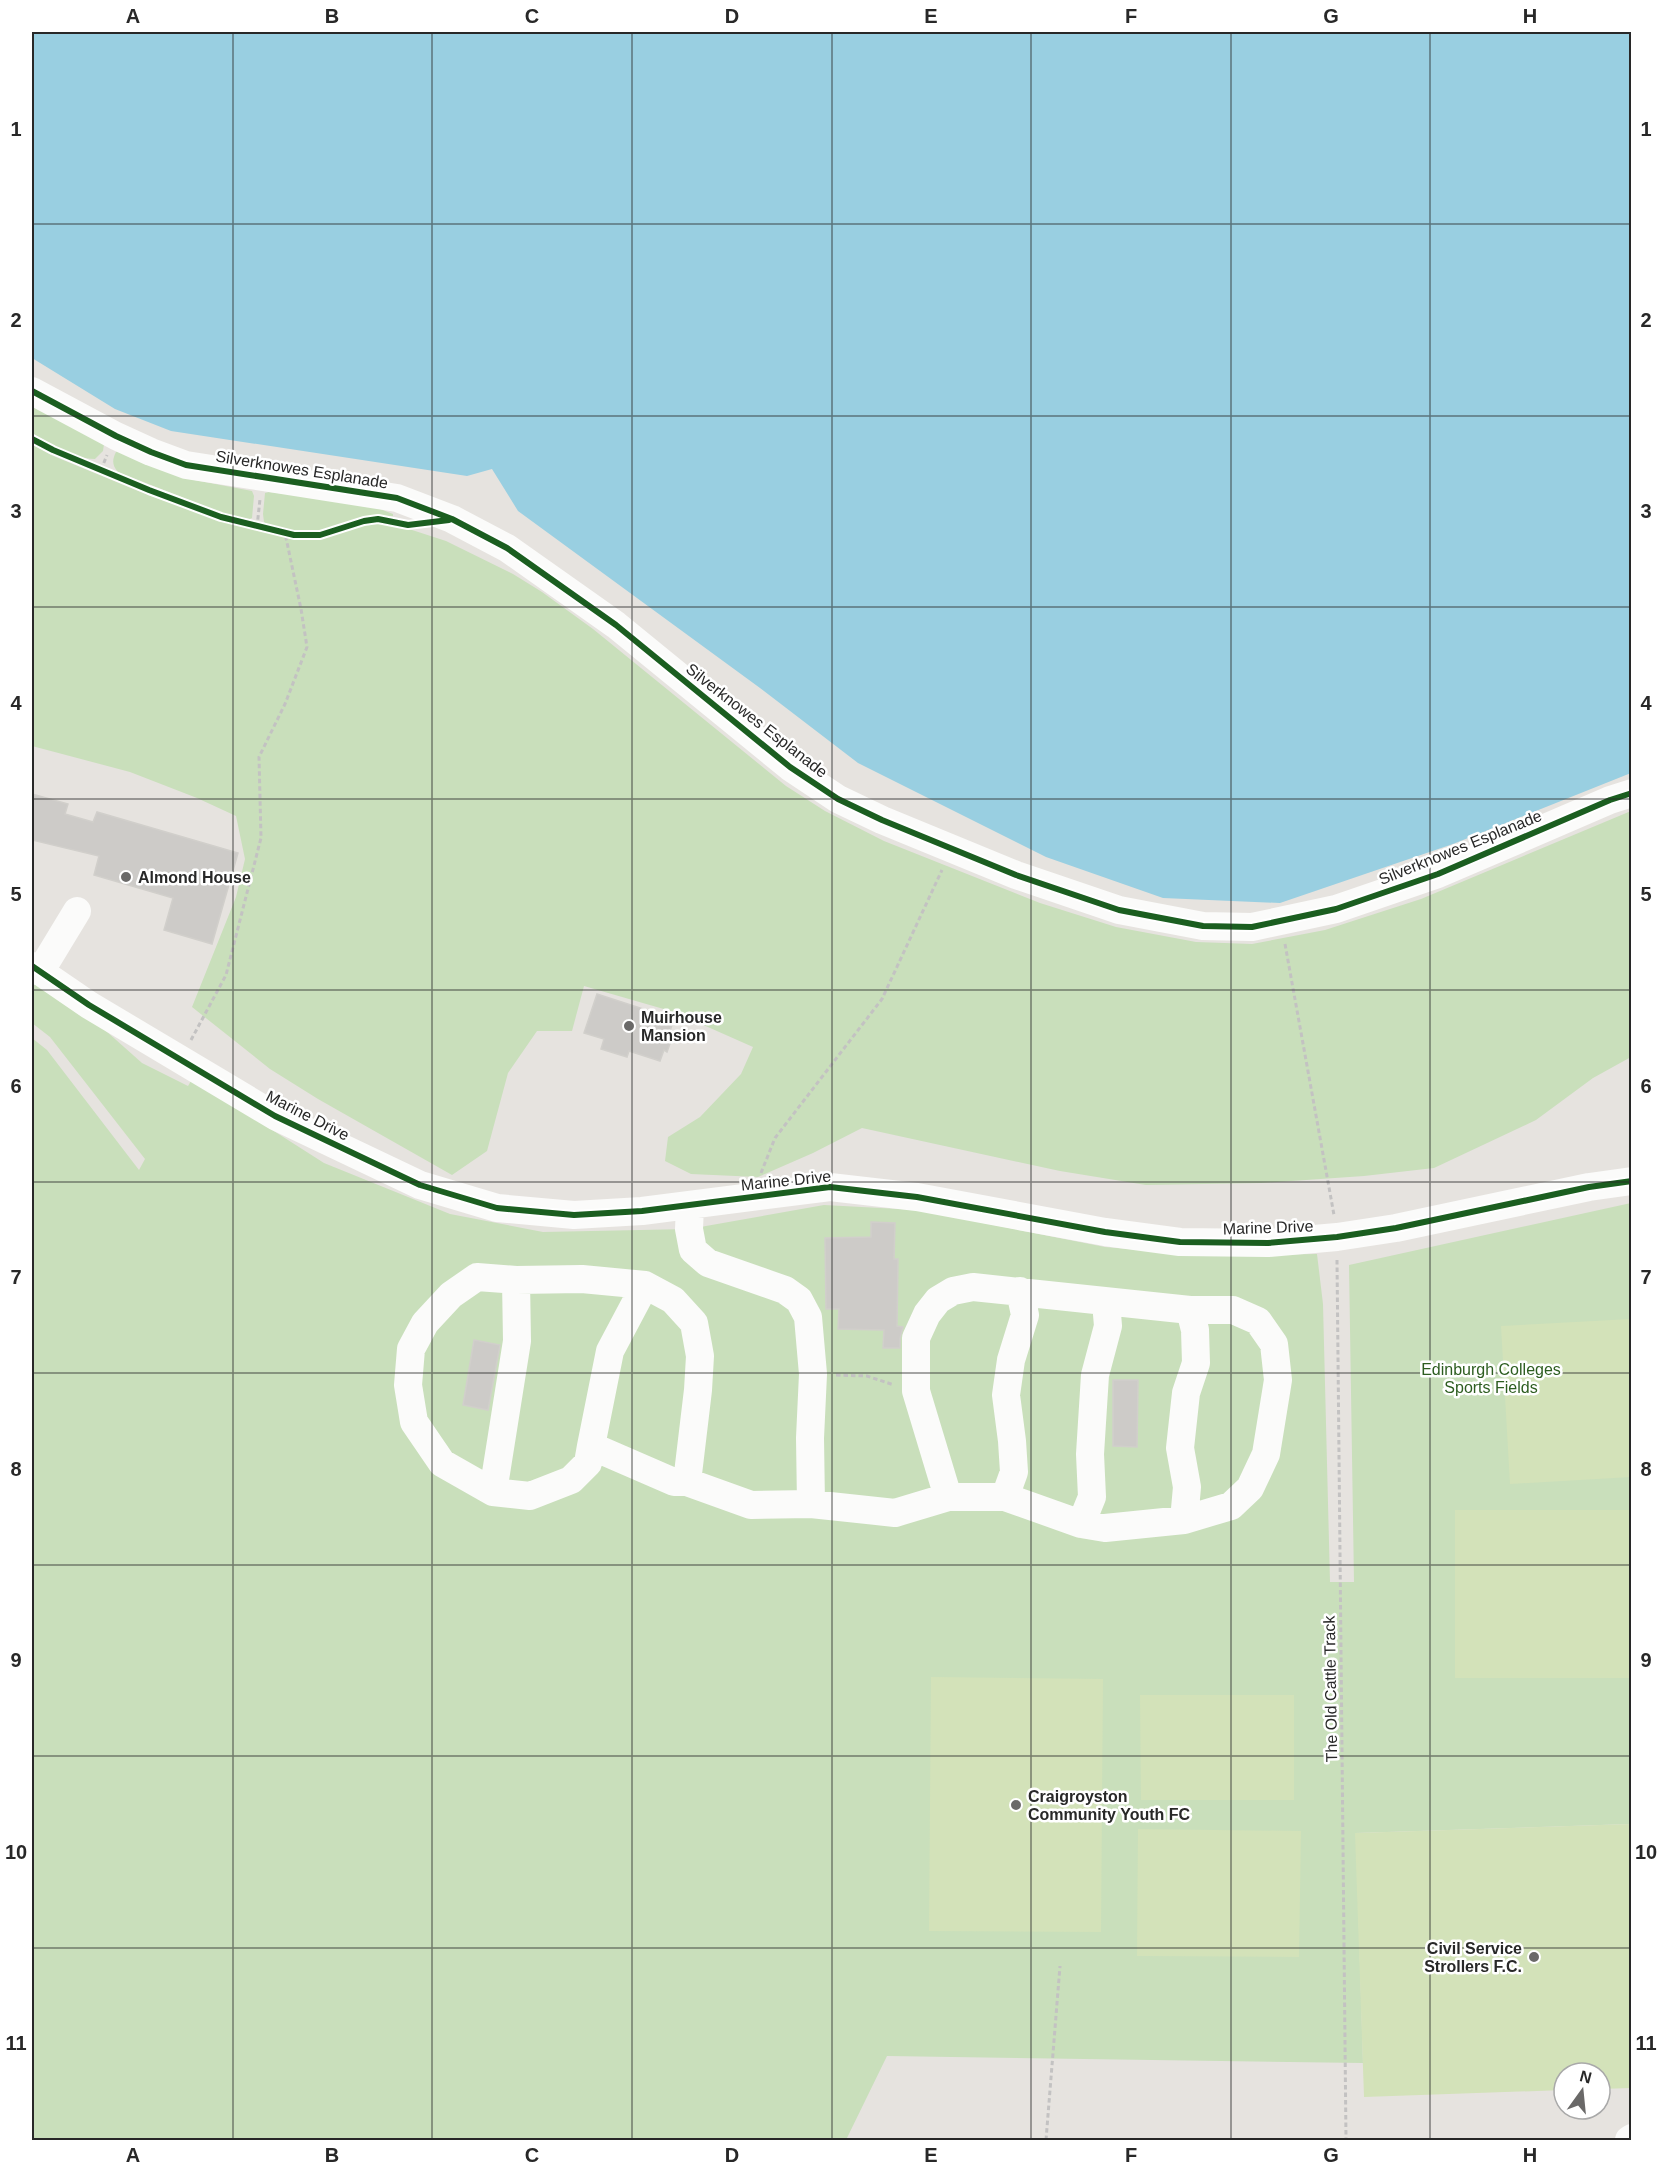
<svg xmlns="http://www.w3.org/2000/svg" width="1663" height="2172" viewBox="0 0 1663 2172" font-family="Helvetica,sans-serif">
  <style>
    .green { fill: #c9dfbb }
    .pitch { fill: #d3e2b9 }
    .water { fill: #99cfe1 }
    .building { fill: #cdcbc8; stroke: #d1cfcb; stroke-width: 1.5 }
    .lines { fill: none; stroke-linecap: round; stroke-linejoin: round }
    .path { stroke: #c3c2c2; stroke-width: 3; stroke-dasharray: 4.5 3; stroke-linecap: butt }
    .minor { stroke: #fbfbfa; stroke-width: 28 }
    .cycleway-casing { stroke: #fff; stroke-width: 10 }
    .cycleway { stroke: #1b5e20; stroke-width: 6 }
    .grid { fill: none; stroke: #282828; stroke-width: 1.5; stroke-opacity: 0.55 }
    .poi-dot { fill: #6a6968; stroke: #fff; stroke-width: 2 }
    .labels { text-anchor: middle; stroke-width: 5; stroke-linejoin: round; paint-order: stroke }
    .street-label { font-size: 16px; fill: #282828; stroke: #fff }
    .poi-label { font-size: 16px; font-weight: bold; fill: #282828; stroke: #fff; text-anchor: start }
    .park-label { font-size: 16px; fill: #2d5d20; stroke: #fff }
    .neatline { fill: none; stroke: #282828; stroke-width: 2 }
    .grid-label { font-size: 20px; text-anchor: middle; font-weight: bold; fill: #282828 }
  </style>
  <rect width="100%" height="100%" fill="#e6e3df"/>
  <path class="green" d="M 32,404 L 104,444 L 103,451 L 95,459 C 73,459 50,443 32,433 Z
    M 32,444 L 51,455 L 148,495 L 219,520 L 293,539 L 321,539 L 366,525 L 379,523 L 409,529 L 446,541 L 513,574 L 542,592 L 593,629 L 786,786 L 825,811 L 884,841 L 1040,903 L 1116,927 L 1196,942 L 1252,944 L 1325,930 L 1421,899 L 1631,811 L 1631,1057 L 1593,1078 L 1536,1120 L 1434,1168 L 1364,1176 L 1261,1183 L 1146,1185 L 1060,1171 L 862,1128 L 813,1153 L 758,1177 L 691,1174 L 665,1161 L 668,1137 L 700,1117 L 741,1074 L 753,1047 L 674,1012 L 584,986 L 572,1031 L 537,1031 L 508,1073 L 487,1151 L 452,1175 L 318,1099 L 270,1069 L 192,1007 L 236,897 L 245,859 L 236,816 L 197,798 L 130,772 L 32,746 Z
    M 123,449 L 189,479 L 252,491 L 254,496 L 252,518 L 247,520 L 222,513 L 118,472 C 112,465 112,460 116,452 Z
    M 269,492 L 367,504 L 393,514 L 393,516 L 362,518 L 320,532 L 295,532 L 268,526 L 264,522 L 263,514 L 265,493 Z
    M 32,980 L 97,1023 L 142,1063 L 188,1086 L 191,1081 L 266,1126 L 324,1163 L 450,1214 L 543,1232 L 689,1229 L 824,1205 L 918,1210 L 1105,1247 L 1209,1256 L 1317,1254 L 1323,1304 L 1330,1582 L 1354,1582 L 1349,1265 L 1631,1203 L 1631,1824 L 1356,1833 L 1363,2063 L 887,2056 L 846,2140 L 32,2140 L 32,1038 L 47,1050 L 139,1170 L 145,1159 L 50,1037 L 32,1023 Z"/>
  <path class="pitch" d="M 1631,1319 L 1631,1477 L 1510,1484 L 1501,1326 Z
    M 1455,1510 L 1631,1510 L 1631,1678 L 1455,1678 Z
    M 931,1677 L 1103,1679 L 1101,1932 L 929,1931 Z
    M 1140,1695 L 1294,1695 L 1294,1800 L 1141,1800 Z
    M 1631,1824 L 1631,2088 L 1600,2089 L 1600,2073 L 1564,2073 L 1564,2090 L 1364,2097 L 1355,1833 Z
    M 1138,1829 L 1301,1831 L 1299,1957 L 1137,1956 Z"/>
  <path class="water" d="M 32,32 L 1631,32 L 1631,773 L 1453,844 L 1280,903 L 1163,898 L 1046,857 L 858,763 L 760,688 L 518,511 L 492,469 L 467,476 L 171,431 L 115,409 L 32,358 Z"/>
  <path class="building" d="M 32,794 L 68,804 L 65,814 L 93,822 L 97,812 L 238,853 L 212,944 L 164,930 L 173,898 L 94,875 L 99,856 L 32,840 Z
    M 597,994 L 674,1019 L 669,1034 L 673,1035 L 667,1052 L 664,1050 L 660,1061 L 629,1051 L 627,1057 L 601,1049 L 604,1039 L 584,1033 Z
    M 871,1222 L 895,1223 L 894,1259 L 898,1259 L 897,1326 L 903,1327 L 900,1338 L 900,1348 L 883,1348 L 884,1330 L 838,1329 L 839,1309 L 826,1309 L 825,1238 L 871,1237 Z
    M 474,1340 L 500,1345 L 488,1410 L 463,1405 Z
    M 1113,1380 L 1138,1380 L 1137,1447 L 1113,1446 Z"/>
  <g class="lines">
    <path class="path" d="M 32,439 C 60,454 89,465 119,478 C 161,495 204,512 248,524 C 263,528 280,534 296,535 C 326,537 348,523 376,519
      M 101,470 L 107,455
      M 257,527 L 260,499
      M 1285,944 L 1334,1215
      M 191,1040 L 226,975 L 261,838 L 259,757 L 285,704 L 307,647 L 301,609 L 285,533
      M 761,1173 L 775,1138 L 882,999 L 942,870
      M 1337,1260 L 1346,2140
      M 836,1375 L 867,1376 L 894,1385
      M 1046,2140 L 1060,1966"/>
    <path class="minor" d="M 32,391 L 116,436 L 151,452 L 186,465 L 397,498 L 452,519 L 507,548 L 616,625 L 790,767 L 838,799 L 882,820 L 1016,875 L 1119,910 L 1203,926 L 1252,927 L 1336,909 L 1438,874 L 1610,800 L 1632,793
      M 32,966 L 89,1005 L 275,1116 L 420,1185 L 497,1208 L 574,1215 L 642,1211 L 830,1187 L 917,1197 L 1105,1232 L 1180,1242 L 1268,1243 L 1337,1237 L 1396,1228 L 1589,1187 L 1632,1181
      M 40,972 L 77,911
      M 690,1206 L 689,1229 L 693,1250 L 708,1263 L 785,1290 L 799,1300 L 808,1317 L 813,1374 L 810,1438 L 811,1504
      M 591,1446 L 610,1351 L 645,1285
      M 687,1482 L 698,1390 L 700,1356 L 694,1323 L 673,1300 L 645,1285 L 582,1279 L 516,1280 L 477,1277 L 451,1295 L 425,1323 L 411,1349 L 408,1385 L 414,1422 L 442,1463 L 493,1492 L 530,1496 L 571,1480 L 588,1463 L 591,1446 L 674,1482 L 687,1482 L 751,1505 L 811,1504 L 895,1513 L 948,1497 L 1005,1497 L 1081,1524 L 1105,1528 L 1184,1520 L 1231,1506 L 1250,1488 L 1266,1454 L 1278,1380 L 1274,1344 L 1258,1321 L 1233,1310 L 1190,1310 L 973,1287 L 953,1291 L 938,1300 L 927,1314 L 916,1338 L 916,1391 L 948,1497
      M 493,1492 L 517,1341 L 516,1280
      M 1005,1497 L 1014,1472 L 1012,1441 L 1006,1395 L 1011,1360 L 1025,1315 L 1020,1291
      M 1184,1520 L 1187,1487 L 1180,1448 L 1186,1393 L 1196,1363 L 1195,1330 L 1190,1310
      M 1081,1524 L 1092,1497 L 1090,1454 L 1095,1375 L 1108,1326 L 1106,1302
      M 1629,2140 L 1632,2138"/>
    <g class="cycleway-casing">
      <path id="cycleway" d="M 32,391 L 116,436 L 151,452 L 186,465 L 397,498 L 452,519 L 507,548 L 616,625 L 790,767 L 838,799 L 882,820 L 1016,875 L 1119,910 L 1203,926 L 1252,927 L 1336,909 L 1438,874 L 1610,800 L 1632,793
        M 32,439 L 53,450 L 149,490 L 221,517 L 294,535 L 320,535 L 364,521 L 378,519 L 408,525 L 449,520
        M 32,966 L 89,1005 L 275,1116 L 420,1185 L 497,1208 L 574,1215 L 642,1211 L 830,1187 L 917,1197 L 1105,1232 L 1180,1242 L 1268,1243 L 1337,1237 L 1396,1228 L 1589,1187 L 1632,1181"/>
    </g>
    <use href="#cycleway" class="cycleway"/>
  </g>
  <path class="grid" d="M 233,32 L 233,2140M 432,32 L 432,2140M 632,32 L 632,2140M 832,32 L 832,2140M 1031,32 L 1031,2140M 1231,32 L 1231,2140M 1430,32 L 1430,2140M 32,224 L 1632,224M 32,416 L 1632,416M 32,607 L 1632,607M 32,799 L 1632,799M 32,990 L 1632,990M 32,1182 L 1632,1182M 32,1373 L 1632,1373M 32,1565 L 1632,1565M 32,1756 L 1632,1756M 32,1948 L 1632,1948"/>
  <g class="poi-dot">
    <circle cx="126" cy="877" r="6"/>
    <circle cx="629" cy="1026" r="6"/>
    <circle cx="1016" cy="1805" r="6"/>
    <circle cx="1534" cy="1957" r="6"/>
  </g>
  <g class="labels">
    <g class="street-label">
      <text transform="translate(302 469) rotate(9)" y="6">Silverknowes Esplanade</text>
      <text transform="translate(757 720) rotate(38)" y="6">Silverknowes Esplanade</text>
      <text transform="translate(1460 847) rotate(-22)" y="6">Silverknowes Esplanade</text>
      <text transform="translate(308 1115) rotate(27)" y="6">Marine Drive</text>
      <text transform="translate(786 1180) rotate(-6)" y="6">Marine Drive</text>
      <text transform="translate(1268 1227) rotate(-2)" y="6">Marine Drive</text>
      <text transform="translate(1330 1689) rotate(-91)" y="6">The Old Cattle Track</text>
    </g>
    <g class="poi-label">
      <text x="138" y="883">Almond House</text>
      <text x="641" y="1023">Muirhouse<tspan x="641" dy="18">Mansion</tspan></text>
      <text x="1028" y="1802">Craigroyston<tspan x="1028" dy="18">Community Youth FC</tspan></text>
      <text x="1522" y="1954" text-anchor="end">Civil Service<tspan x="1522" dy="18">Strollers F.C.</tspan></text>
    </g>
    <g class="park-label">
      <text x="1491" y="1375">Edinburgh Colleges<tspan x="1491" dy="18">Sports Fields</tspan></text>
    </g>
  </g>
  <rect width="1663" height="2172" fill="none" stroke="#ffffff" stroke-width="66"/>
  <g transform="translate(1582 2091) rotate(15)"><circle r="28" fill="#ffffff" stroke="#a9a9a9" stroke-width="1.5"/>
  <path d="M0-4.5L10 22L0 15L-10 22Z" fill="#6a6968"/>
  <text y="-9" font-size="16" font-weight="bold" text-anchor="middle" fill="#282828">N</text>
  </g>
  <rect x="33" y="33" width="1597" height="2106" class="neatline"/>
  <g class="grid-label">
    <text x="133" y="23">A</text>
    <text x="332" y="23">B</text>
    <text x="532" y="23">C</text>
    <text x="732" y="23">D</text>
    <text x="931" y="23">E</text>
    <text x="1131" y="23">F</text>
    <text x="1331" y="23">G</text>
    <text x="1530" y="23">H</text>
    <text x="16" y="136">1</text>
    <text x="1646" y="136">1</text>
    <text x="16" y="327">2</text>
    <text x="1646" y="327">2</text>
    <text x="16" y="518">3</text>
    <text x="1646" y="518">3</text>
    <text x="16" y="710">4</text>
    <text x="1646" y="710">4</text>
    <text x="16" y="901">5</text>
    <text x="1646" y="901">5</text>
    <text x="16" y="1093">6</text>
    <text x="1646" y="1093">6</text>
    <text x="16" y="1284">7</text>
    <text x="1646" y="1284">7</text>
    <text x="16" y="1476">8</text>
    <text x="1646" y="1476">8</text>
    <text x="16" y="1667">9</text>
    <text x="1646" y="1667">9</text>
    <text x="16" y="1859">10</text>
    <text x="1646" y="1859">10</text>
    <text x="16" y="2050">11</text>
    <text x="1646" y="2050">11</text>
    <text x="133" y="2162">A</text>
    <text x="332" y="2162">B</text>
    <text x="532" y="2162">C</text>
    <text x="732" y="2162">D</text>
    <text x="931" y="2162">E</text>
    <text x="1131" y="2162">F</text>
    <text x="1331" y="2162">G</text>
    <text x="1530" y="2162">H</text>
  </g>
</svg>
